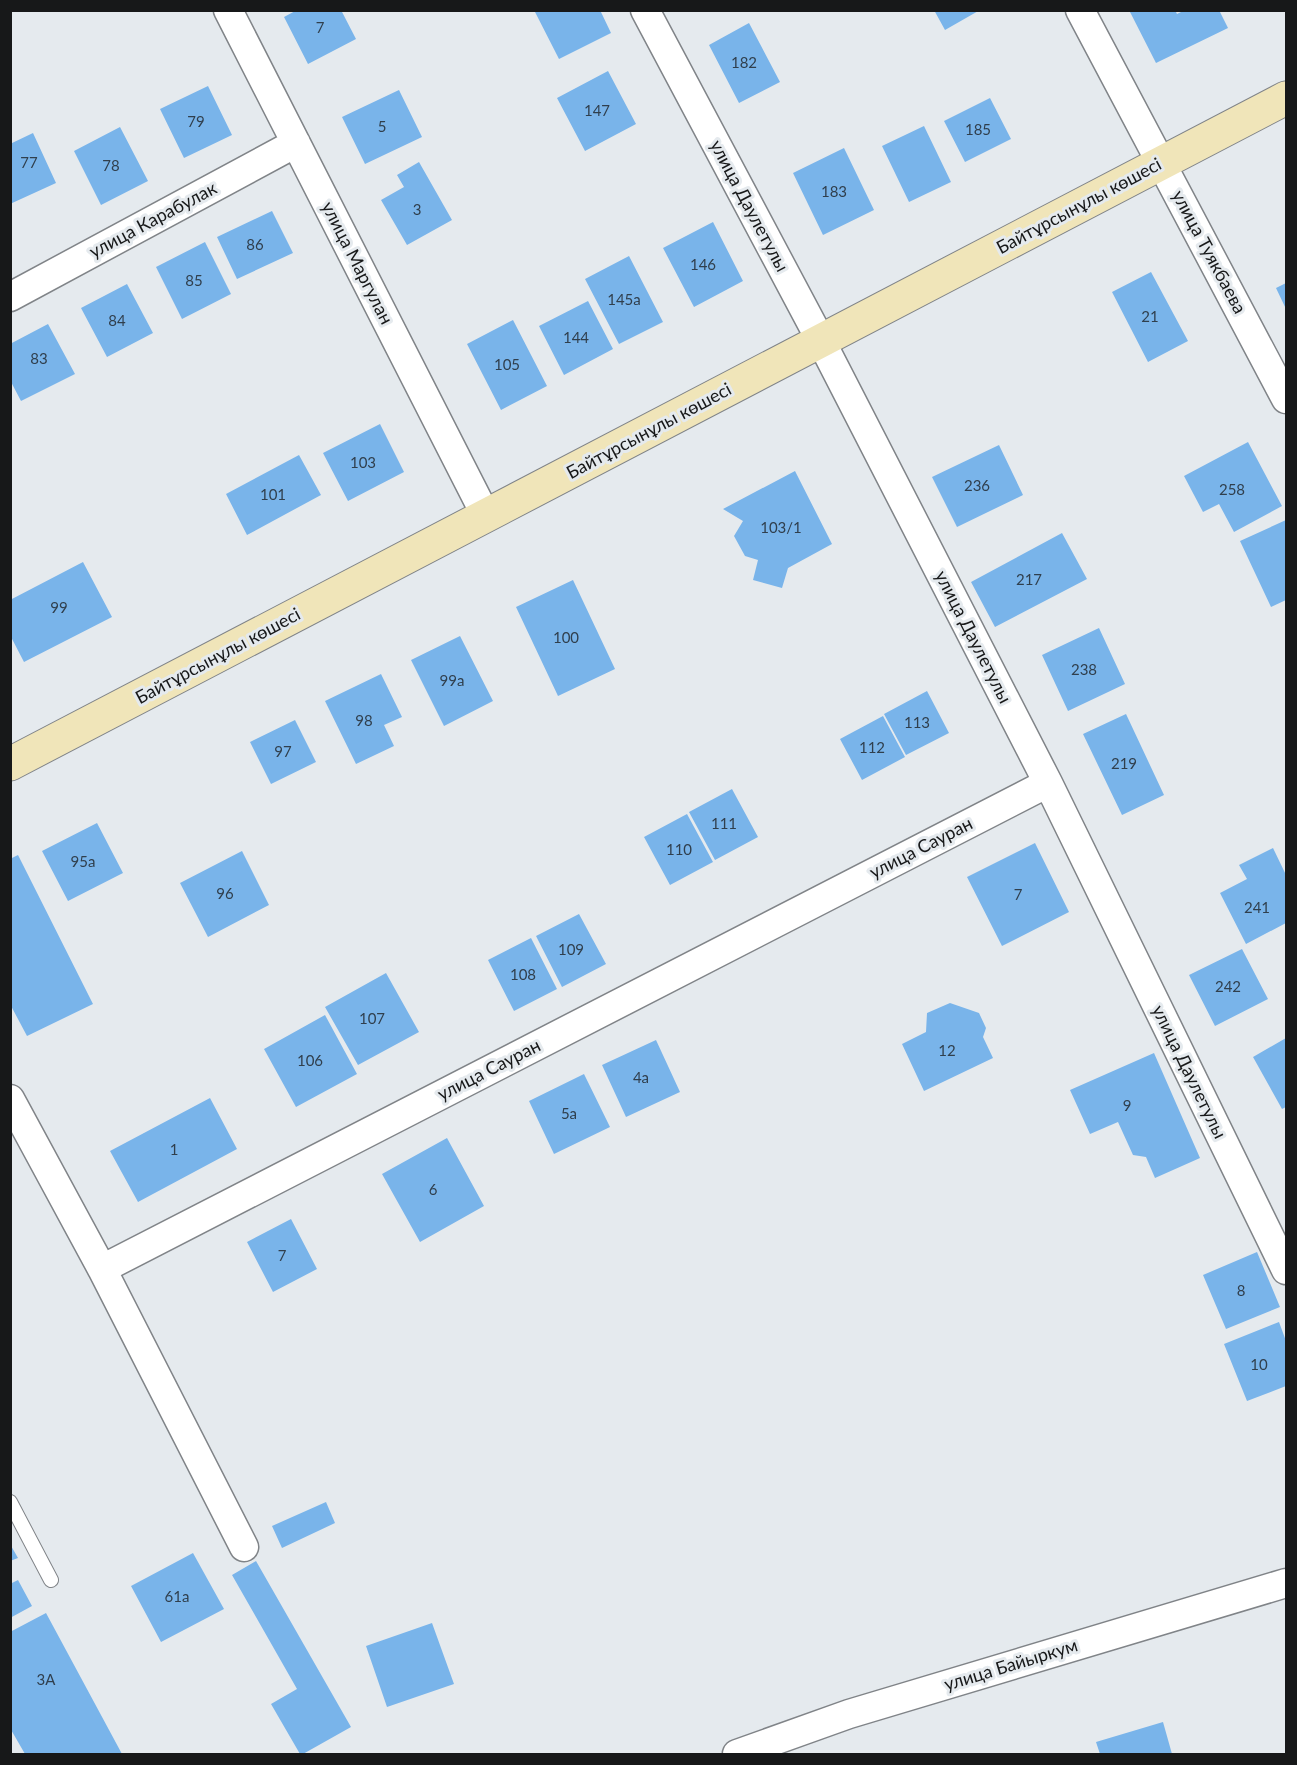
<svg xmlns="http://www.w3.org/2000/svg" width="1297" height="1765" viewBox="0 0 1297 1765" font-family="Lato,sans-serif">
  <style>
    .building { fill: #79b4ea }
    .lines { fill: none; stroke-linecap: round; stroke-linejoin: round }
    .lane-casing { stroke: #808488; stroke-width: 16 }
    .street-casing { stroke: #808488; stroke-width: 31 }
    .secondary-casing { stroke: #808488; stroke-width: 35 }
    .lane { stroke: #fff; stroke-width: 14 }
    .street { stroke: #fff; stroke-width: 28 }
    .secondary { stroke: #f0e5b9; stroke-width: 33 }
    .labels { text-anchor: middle; stroke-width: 6; stroke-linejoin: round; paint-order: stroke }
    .number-label { font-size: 15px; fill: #303f4d }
    .street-label { font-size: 18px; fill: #171819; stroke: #e5eaee }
  </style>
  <rect width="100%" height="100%" fill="#e5eaee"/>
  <path class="building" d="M 297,10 L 341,10 L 356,39 L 308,64 L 284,17 Z
    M 534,10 L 600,10 L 611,33 L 559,59 Z
    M 934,10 L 980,10 L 945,30 Z
    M 1129,10 L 1175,10 L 1177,14 L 1185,10 L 1219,10 L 1228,28 L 1156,63 Z
    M 749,23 L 780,82 L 739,103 L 709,45 Z
    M 608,71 L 636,124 L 585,151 L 557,98 Z
    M 208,86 L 232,135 L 184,158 L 160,109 Z
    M 399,90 L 422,137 L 365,164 L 342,117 Z
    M 990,98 L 1011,139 L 965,162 L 944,121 Z
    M 924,126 L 951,182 L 909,202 L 882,146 Z
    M 120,127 L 148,181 L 101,205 L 74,151 Z
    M 33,133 L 56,183 L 10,204 L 10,144 Z
    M 844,148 L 874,210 L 823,235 L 793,173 Z
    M 419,162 L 452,220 L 407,245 L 381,200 L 404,187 L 397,175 Z
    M 272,211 L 293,253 L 237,279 L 217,237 Z
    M 713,222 L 743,281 L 694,307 L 663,248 Z
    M 205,242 L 231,294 L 182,319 L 156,267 Z
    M 629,256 L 663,322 L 619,344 L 585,279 Z
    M 1151,272 L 1188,341 L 1148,362 L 1112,292 Z
    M 1286,283 L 1286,309 L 1276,288 Z
    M 127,284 L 153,333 L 107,357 L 81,308 Z
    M 588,301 L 613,349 L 564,375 L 539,326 Z
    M 513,320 L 547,386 L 501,410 L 467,344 Z
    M 48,324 L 75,374 L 21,401 L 10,380 L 10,344 Z
    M 380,424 L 404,472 L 348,501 L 323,453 Z
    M 1248,442 L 1282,506 L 1234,532 L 1219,504 L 1203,512 L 1184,476 Z
    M 999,445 L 1023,495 L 957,527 L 932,477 Z
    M 299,455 L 321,495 L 247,535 L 226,494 Z
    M 795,471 L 832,544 L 788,568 L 782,588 L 753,580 L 758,560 L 745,556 L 734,536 L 743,521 L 723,509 Z
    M 1286,520 L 1286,600 L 1271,607 L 1240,541 Z
    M 1062,533 L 1087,579 L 995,627 L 971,582 Z
    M 83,562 L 112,617 L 24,662 L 10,635 L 10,600 Z
    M 573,580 L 615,669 L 558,696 L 516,607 Z
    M 1099,628 L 1125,684 L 1068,711 L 1042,655 Z
    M 460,636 L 493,701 L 444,726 L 411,660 Z
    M 381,674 L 402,717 L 384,725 L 394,746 L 356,764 L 325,701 Z
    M 927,691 L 949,733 L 906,755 L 884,714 Z
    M 1126,714 L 1164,795 L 1122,815 L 1083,734 Z
    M 883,716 L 905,757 L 862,780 L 840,739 Z
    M 295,720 L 316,762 L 271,784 L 250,742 Z
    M 732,789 L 758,837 L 715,860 L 689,812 Z
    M 687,814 L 713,862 L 670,885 L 644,837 Z
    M 97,823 L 123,873 L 68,901 L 42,851 Z
    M 1035,843 L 1069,912 L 1002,946 L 967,877 Z
    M 1273,848 L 1286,875 L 1286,923 L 1246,944 L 1220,893 L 1247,879 L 1239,865 Z
    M 242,851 L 269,905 L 208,937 L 180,883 Z
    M 18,855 L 93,1004 L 27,1036 L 10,1004 L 10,859 Z
    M 579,914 L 606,964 L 562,987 L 536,936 Z
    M 531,938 L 557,989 L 514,1011 L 488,960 Z
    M 1242,949 L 1268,999 L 1215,1026 L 1189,975 Z
    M 386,973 L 419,1032 L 358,1065 L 325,1007 Z
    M 950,1003 L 979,1013 L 986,1028 L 983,1037 L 993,1058 L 924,1091 L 902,1044 L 926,1032 L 927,1013 Z
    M 325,1015 L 357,1074 L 296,1107 L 264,1049 Z
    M 1286,1038 L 1286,1107 L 1282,1109 L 1253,1057 Z
    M 656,1040 L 680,1092 L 626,1117 L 602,1065 Z
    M 1154,1053 L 1200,1158 L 1155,1178 L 1146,1157 L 1133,1155 L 1118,1122 L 1090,1134 L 1070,1090 Z
    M 584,1074 L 610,1127 L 554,1154 L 529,1101 Z
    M 210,1098 L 237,1149 L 138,1202 L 110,1151 Z
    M 447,1138 L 484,1206 L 420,1242 L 382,1174 Z
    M 291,1219 L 317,1269 L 273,1292 L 247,1242 Z
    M 1257,1252 L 1280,1307 L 1226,1329 L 1203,1275 Z
    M 1279,1322 L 1286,1341 L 1286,1386 L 1247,1401 L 1224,1344 Z
    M 326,1502 L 335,1523 L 282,1548 L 272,1526 Z
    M 10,1544 L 18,1558 L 10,1561 Z
    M 193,1553 L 224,1609 L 161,1642 L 131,1586 Z
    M 256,1561 L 351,1727 L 303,1754 L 300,1754 L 271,1704 L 297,1689 L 232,1575 Z
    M 18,1580 L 32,1606 L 10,1618 L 10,1584 Z
    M 46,1613 L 122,1754 L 25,1754 L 10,1728 L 10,1632 Z
    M 432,1623 L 454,1684 L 387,1707 L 366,1646 Z
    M 1163,1722 L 1172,1754 L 1100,1754 L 1096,1742 Z"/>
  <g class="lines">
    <g class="lane-casing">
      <path id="lane" d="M 10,1502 L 51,1580"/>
    </g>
    <g class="street-casing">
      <path id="street" d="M 228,10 L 486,516
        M 645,10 L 821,341 L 1048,783 L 1286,1270
        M 1080,10 L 1286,399
        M 10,297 L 296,143
        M 10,1099 L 102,1269 L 1048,783
        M 102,1269 L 244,1547
        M 737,1754 L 849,1714 L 1286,1583"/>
    </g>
    <g class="secondary-casing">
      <path id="secondary" d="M 10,764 L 1286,98"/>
    </g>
    <use href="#lane" class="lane"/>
    <use href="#street" class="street"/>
    <use href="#secondary" class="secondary"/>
  </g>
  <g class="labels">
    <g class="number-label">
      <text x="320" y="33">7</text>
      <text x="744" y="68">182</text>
      <text x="597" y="116">147</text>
      <text x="196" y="127">79</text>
      <text x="382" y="132">5</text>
      <text x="978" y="135">185</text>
      <text x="29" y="168">77</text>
      <text x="111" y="171">78</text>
      <text x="834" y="197">183</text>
      <text x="417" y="215">3</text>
      <text x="255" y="250">86</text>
      <text x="703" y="270">146</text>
      <text x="194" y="286">85</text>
      <text x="624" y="305">145а</text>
      <text x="1150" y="322">21</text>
      <text x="117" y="326">84</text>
      <text x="576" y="343">144</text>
      <text x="39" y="364">83</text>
      <text x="507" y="370">105</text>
      <text x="363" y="468">103</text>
      <text x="977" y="491">236</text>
      <text x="1232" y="495">258</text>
      <text x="273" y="500">101</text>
      <text x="781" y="533">103/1</text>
      <text x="1029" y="585">217</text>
      <text x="59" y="613">99</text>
      <text x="566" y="643">100</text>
      <text x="1084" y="675">238</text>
      <text x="452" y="686">99а</text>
      <text x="364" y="726">98</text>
      <text x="917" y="728">113</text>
      <text x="872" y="753">112</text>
      <text x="283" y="757">97</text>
      <text x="1124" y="769">219</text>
      <text x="724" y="829">111</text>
      <text x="679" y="855">110</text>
      <text x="83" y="867">95а</text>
      <text x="225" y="899">96</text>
      <text x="1018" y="900">7</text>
      <text x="1257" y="913">241</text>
      <text x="571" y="955">109</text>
      <text x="523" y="980">108</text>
      <text x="1228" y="992">242</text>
      <text x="372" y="1024">107</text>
      <text x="947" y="1056">12</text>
      <text x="310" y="1066">106</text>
      <text x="641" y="1083">4а</text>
      <text x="1127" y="1111">9</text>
      <text x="569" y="1119">5а</text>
      <text x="174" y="1155">1</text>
      <text x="433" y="1195">6</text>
      <text x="282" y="1261">7</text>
      <text x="1241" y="1296">8</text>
      <text x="1259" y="1370">10</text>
      <text x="177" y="1602">61а</text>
      <text x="46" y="1685">3А</text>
    </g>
    <g class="street-label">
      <text transform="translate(749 206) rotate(62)" y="6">улица Даулетулы</text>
      <text transform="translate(1079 206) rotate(-28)" y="6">Байтұрсынұлы көшесі</text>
      <text transform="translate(153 220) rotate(-28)" y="6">улица Карабулак</text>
      <text transform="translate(1209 252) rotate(62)" y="6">улица Туякбаева</text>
      <text transform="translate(357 263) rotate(63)" y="6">улица Маргулан</text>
      <text transform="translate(649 431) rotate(-28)" y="6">Байтұрсынұлы көшесі</text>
      <text transform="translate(973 637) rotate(63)" y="6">улица Даулетулы</text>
      <text transform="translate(218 656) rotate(-28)" y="6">Байтұрсынұлы көшесі</text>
      <text transform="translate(921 848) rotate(-27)" y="6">улица Сауран</text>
      <text transform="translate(489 1070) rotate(-27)" y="6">улица Сауран</text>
      <text transform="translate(1189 1072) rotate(64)" y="6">улица Даулетулы</text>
      <text transform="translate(1011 1665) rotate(-17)" y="6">улица Байыркум</text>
    </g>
  </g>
  <rect width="1297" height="1765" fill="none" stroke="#171819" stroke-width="24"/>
</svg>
